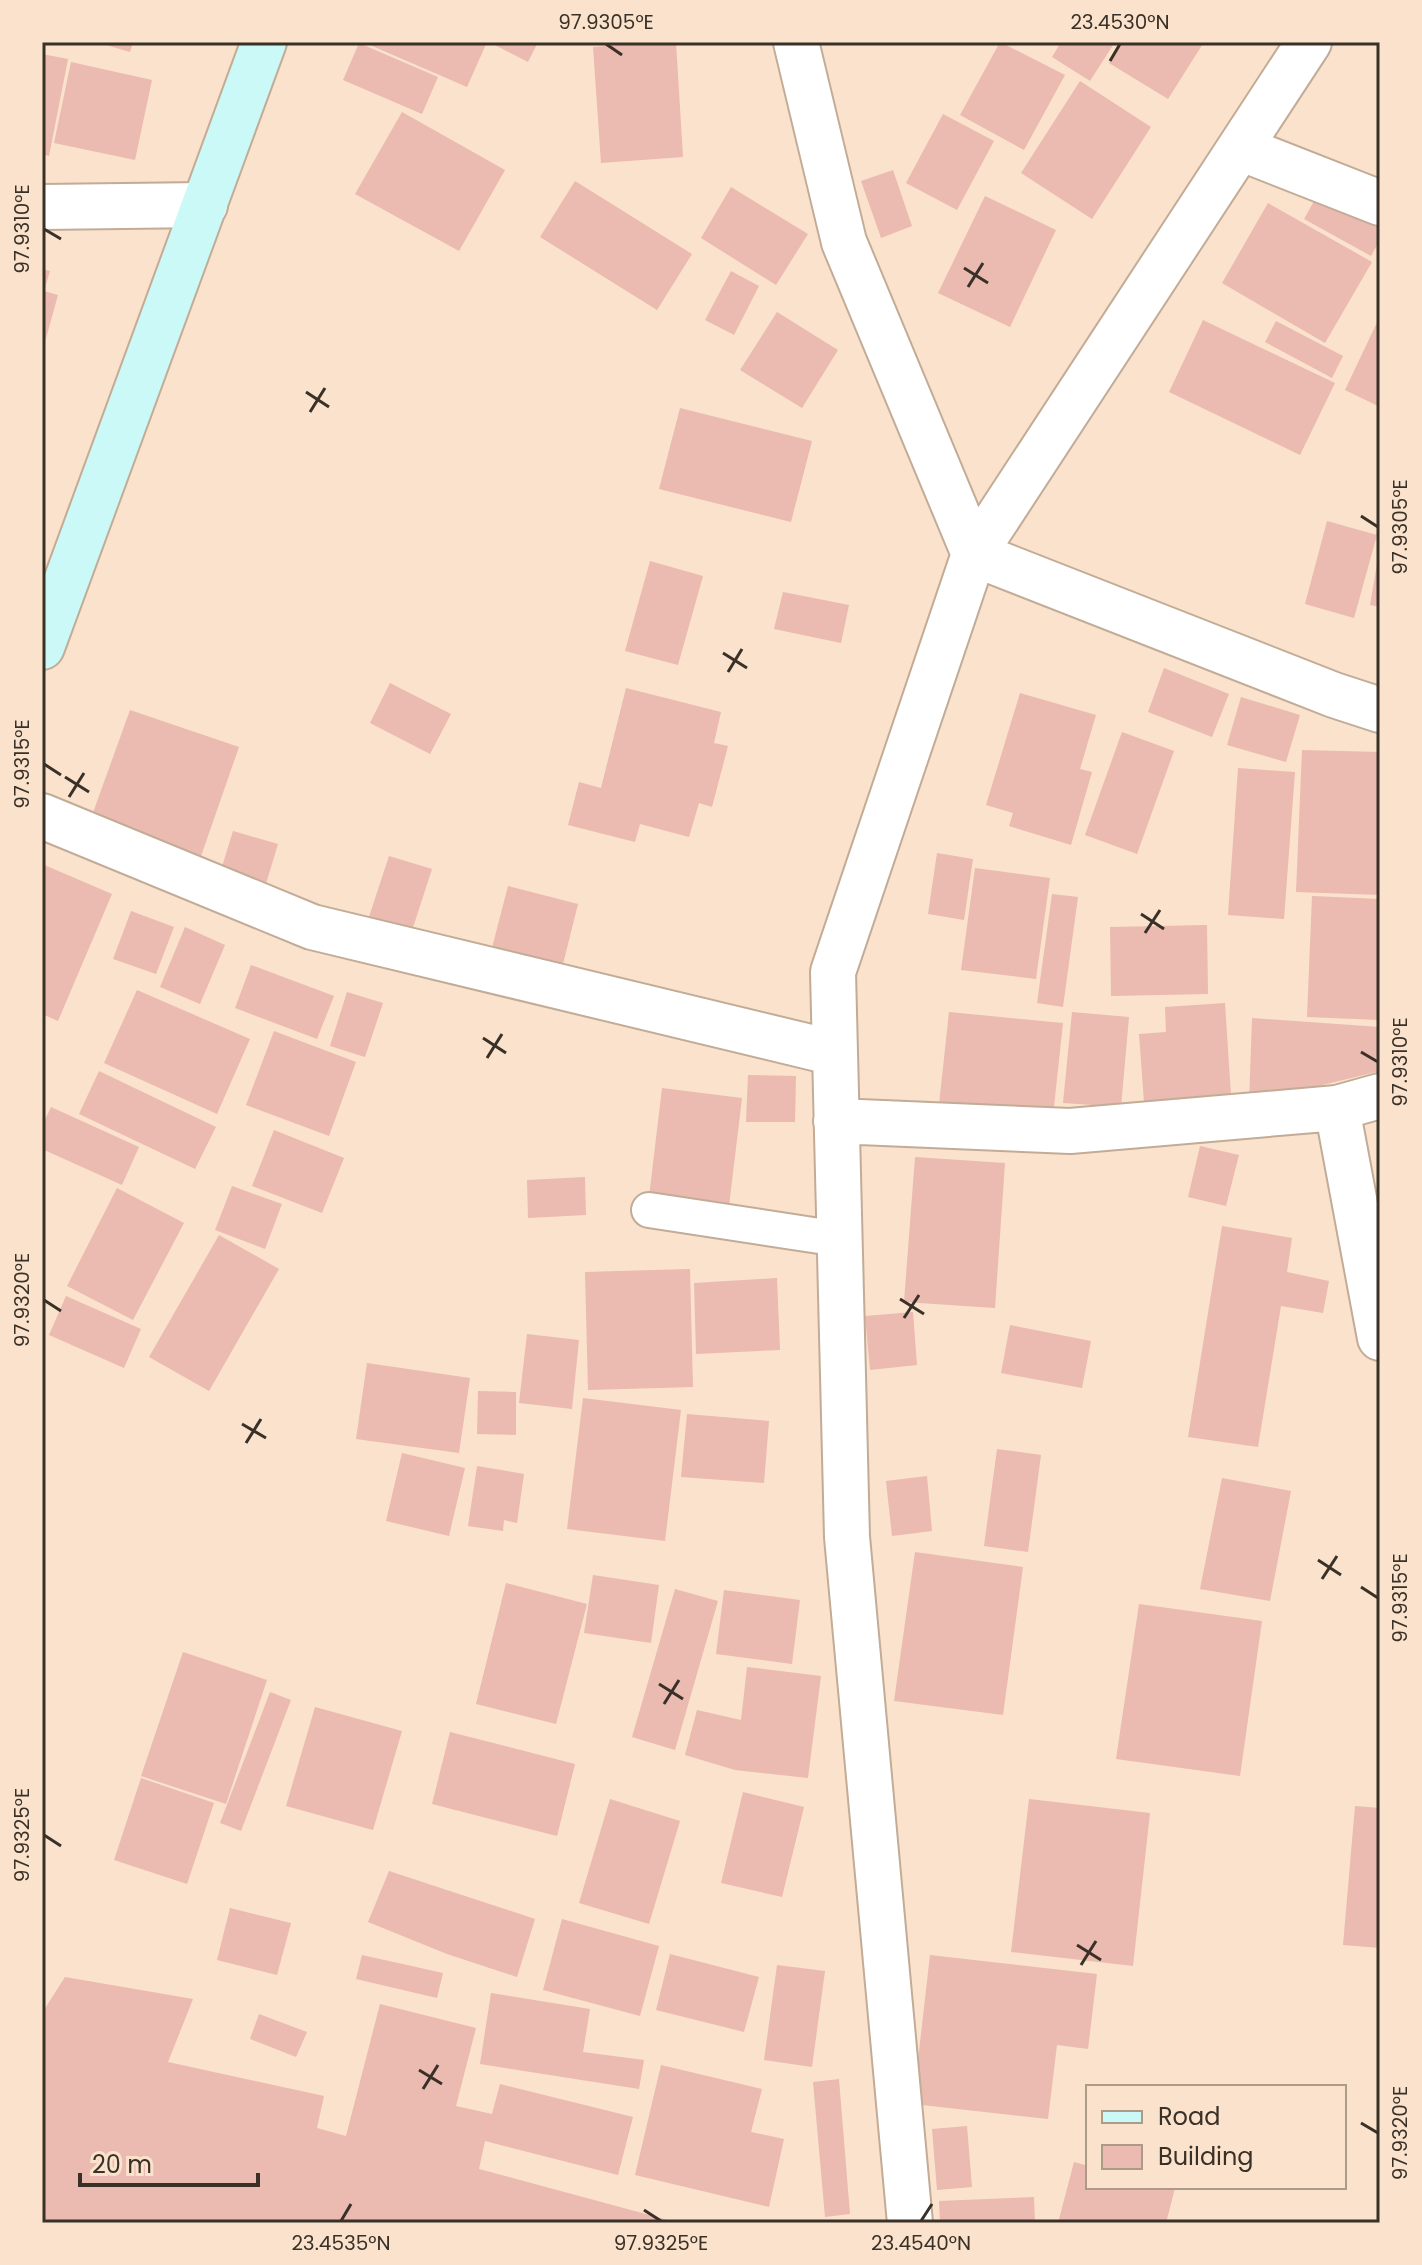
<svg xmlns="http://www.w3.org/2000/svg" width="1422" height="2265" viewBox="0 0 1422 2265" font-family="Poppins,sans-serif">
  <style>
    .building { fill: #ebbab0 }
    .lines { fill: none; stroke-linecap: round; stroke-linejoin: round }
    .lane-casing { stroke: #c2ac97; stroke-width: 38 }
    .street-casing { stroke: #c2ac97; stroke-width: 48 }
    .secondary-casing { stroke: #c2ac97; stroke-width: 48 }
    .lane { stroke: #fff; stroke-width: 34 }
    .street { stroke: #fff; stroke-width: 44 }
    .secondary { stroke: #cbf9f7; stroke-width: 44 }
    .ticks { fill: none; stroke: #393027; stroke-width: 3 }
    .neatline { fill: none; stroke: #393027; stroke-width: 3 }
    .ticks-label { font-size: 20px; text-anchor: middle; fill: #393027 }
  </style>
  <rect width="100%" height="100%" fill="#fae2cc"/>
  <path class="building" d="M 96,42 L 133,42 L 130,52 Z
    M 363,42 L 487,42 L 467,87 Z
    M 489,42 L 538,42 L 528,62 Z
    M 656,42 L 676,42 L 683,157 L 601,163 L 593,47 Z
    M 1000,42 L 1065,75 L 1024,150 L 960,115 Z
    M 1061,42 L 1115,42 L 1090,81 L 1052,57 Z
    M 1121,42 L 1204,42 L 1168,99 L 1109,63 Z
    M 359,43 L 438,77 L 422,114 L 343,80 Z
    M 42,54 L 68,59 L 49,156 L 42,154 Z
    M 71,62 L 152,80 L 135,160 L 54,143 Z
    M 1080,81 L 1151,127 L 1092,219 L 1021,173 Z
    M 402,112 L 505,170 L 459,251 L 355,194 Z
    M 943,114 L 994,141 L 957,210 L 906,183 Z
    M 893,170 L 912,226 L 881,238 L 861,181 Z
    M 575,181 L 692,254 L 657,310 L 540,237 Z
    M 731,187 L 808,234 L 776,285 L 701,238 Z
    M 1318,194 L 1380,229 L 1380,240 L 1371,256 L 1304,219 Z
    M 985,196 L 1056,230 L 1010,327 L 938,293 Z
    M 1268,203 L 1372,262 L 1325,343 L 1222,283 Z
    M 42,269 L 50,271 L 44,291 L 58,295 L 43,349 Z
    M 731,271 L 759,286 L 734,335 L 705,320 Z
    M 777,312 L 838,350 L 802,408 L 740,370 Z
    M 1380,316 L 1380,407 L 1345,390 Z
    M 1203,320 L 1335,383 L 1300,455 L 1169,392 Z
    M 1276,321 L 1343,356 L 1332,378 L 1265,342 Z
    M 680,408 L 812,441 L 791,522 L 659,489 Z
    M 1327,521 L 1377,535 L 1354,618 L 1305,604 Z
    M 1378,558 L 1380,558 L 1380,607 L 1370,605 Z
    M 650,561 L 703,576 L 678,665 L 625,651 Z
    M 783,592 L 849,605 L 841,643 L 774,629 Z
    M 1164,668 L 1229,694 L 1212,737 L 1148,712 Z
    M 390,683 L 451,714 L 430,754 L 370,723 Z
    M 626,688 L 721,712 L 714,743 L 728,746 L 712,807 L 699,803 L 689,837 L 640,824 L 635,842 L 568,825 L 579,782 L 601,788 Z
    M 1020,693 L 1096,715 L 1080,769 L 1092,772 L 1071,845 L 1009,826 L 1013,813 L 986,805 Z
    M 1241,697 L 1300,715 L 1286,762 L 1227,745 Z
    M 130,710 L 239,747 L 200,859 L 90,821 Z
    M 1122,732 L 1174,751 L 1137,854 L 1085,835 Z
    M 1302,750 L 1380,752 L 1380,895 L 1296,892 Z
    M 1238,768 L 1295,772 L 1284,919 L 1228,915 Z
    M 233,831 L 278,844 L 262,897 L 217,883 Z
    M 937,853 L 973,859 L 964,920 L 928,914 Z
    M 389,856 L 432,869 L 407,946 L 364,932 Z
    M 42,864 L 112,894 L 58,1021 L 42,1014 Z
    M 975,868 L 1050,878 L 1036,979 L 961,970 Z
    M 508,886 L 578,904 L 559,980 L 488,963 Z
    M 1052,894 L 1078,897 L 1063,1007 L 1037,1003 Z
    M 1312,896 L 1380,899 L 1380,1020 L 1307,1017 Z
    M 131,911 L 174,927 L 156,974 L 113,959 Z
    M 1207,925 L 1208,994 L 1111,996 L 1110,927 Z
    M 185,927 L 225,945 L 200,1004 L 160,987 Z
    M 251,965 L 334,996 L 317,1039 L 235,1008 Z
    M 137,990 L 250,1039 L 217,1114 L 104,1063 Z
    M 347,992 L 383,1003 L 365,1057 L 330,1046 Z
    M 1225,1003 L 1231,1095 L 1144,1102 L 1139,1034 L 1166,1032 L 1165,1007 Z
    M 949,1012 L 1063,1023 L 1052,1125 L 938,1114 Z
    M 1072,1012 L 1129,1017 L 1121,1107 L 1063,1103 Z
    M 1252,1018 L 1380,1027 L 1380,1071 L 1249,1103 Z
    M 274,1031 L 356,1062 L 329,1136 L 246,1105 Z
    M 99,1071 L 216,1127 L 195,1169 L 79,1114 Z
    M 748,1075 L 796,1076 L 795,1122 L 746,1122 Z
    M 662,1088 L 742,1098 L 729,1206 L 649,1197 Z
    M 51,1107 L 139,1147 L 122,1185 L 42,1149 L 42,1126 Z
    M 274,1130 L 344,1158 L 322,1213 L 252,1186 Z
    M 1200,1146 L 1239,1155 L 1226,1206 L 1188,1197 Z
    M 915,1157 L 1005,1163 L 995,1308 L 904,1302 Z
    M 585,1177 L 586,1215 L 528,1218 L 527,1180 Z
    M 232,1186 L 282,1204 L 265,1249 L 215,1230 Z
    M 117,1188 L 184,1223 L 133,1320 L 67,1286 Z
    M 1222,1226 L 1292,1238 L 1287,1272 L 1329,1281 L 1323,1313 L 1281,1306 L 1258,1447 L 1188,1437 Z
    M 219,1235 L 279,1269 L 209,1391 L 149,1357 Z
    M 690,1269 L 693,1387 L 588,1390 L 585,1272 Z
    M 777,1278 L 780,1350 L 696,1354 L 694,1283 Z
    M 66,1296 L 141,1329 L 124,1368 L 49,1335 Z
    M 913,1312 L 917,1365 L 870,1370 L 865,1316 Z
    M 1010,1325 L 1091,1341 L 1082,1388 L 1001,1373 Z
    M 527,1334 L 579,1340 L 572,1409 L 519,1403 Z
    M 367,1363 L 470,1378 L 459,1453 L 356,1439 Z
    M 478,1391 L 516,1392 L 516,1435 L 477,1434 Z
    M 583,1398 L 681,1410 L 665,1541 L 567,1529 Z
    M 687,1414 L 769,1421 L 764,1483 L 681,1477 Z
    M 997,1449 L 1041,1455 L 1028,1552 L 984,1546 Z
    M 402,1453 L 465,1468 L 449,1536 L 386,1521 Z
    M 477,1466 L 524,1474 L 517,1523 L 504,1520 L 503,1531 L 468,1526 Z
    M 927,1476 L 932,1531 L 892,1536 L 886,1481 Z
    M 1222,1478 L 1291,1491 L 1270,1601 L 1200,1589 Z
    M 915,1552 L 1023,1567 L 1003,1715 L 894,1701 Z
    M 593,1575 L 659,1585 L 651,1643 L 584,1633 Z
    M 506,1583 L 587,1604 L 556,1724 L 476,1704 Z
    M 675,1589 L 718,1601 L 675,1750 L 632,1737 Z
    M 724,1590 L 800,1600 L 792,1664 L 716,1654 Z
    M 1139,1604 L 1262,1621 L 1240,1776 L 1116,1759 Z
    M 183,1652 L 267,1680 L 226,1804 L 141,1776 Z
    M 747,1667 L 821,1676 L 808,1778 L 735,1770 L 685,1755 L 697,1710 L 741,1720 Z
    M 270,1692 L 291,1700 L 241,1831 L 220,1823 Z
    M 315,1707 L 402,1731 L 373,1830 L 286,1806 Z
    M 450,1732 L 575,1764 L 557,1836 L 432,1804 Z
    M 141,1778 L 214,1803 L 187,1884 L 114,1860 Z
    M 743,1792 L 804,1807 L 782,1897 L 721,1883 Z
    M 610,1799 L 680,1821 L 649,1924 L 579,1903 Z
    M 1029,1799 L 1150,1813 L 1133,1966 L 1011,1952 Z
    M 1355,1806 L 1380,1808 L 1380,1948 L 1343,1945 Z
    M 389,1871 L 535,1919 L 517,1977 L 447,1954 L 368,1922 Z
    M 230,1908 L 291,1923 L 277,1975 L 217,1960 Z
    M 562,1919 L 659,1946 L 640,2016 L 543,1990 Z
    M 670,1954 L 759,1977 L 744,2032 L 656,2010 Z
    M 362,1955 L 443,1973 L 437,1998 L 356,1979 Z
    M 930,1955 L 1097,1974 L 1088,2049 L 1057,2045 L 1048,2119 L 913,2104 Z
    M 777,1965 L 825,1971 L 812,2067 L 764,2060 Z
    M 65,1977 L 193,1999 L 168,2062 L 324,2096 L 317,2128 L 346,2136 L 380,2004 L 476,2028 L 456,2106 L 492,2114 L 500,2084 L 633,2117 L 618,2175 L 485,2141 L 479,2169 L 679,2223 L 42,2223 L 42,2013 Z
    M 491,1993 L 590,2009 L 583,2052 L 644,2060 L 639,2089 L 480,2064 Z
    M 259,2014 L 307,2032 L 296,2057 L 250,2039 Z
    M 661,2065 L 762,2089 L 751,2132 L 784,2139 L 769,2207 L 635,2175 Z
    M 839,2079 L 850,2214 L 825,2217 L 813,2082 Z
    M 967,2126 L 972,2187 L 937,2190 L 932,2129 Z
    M 1074,2162 L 1088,2166 L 1088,2187 L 1175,2188 L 1166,2223 L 1058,2223 Z
    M 1034,2197 L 1035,2223 L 940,2223 L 939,2201 Z"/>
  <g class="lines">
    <g class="lane-casing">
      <path id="lane" d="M 649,1210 L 839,1239"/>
    </g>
    <g class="street-casing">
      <path id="street" d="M 796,42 L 844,242 L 974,554 L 1334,695 L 1380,710
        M 1240,148 L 1380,203
        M 42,207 L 205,205
        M 42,816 L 312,927 L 835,1053
        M 1337,1108 L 1380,1338
        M 836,1121 L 1070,1131 L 1337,1108 L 1380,1096
        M 910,2223 L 847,1537 L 833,972 L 974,554 L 1309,42"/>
    </g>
    <g class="secondary-casing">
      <path id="secondary" d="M 42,647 L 264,42"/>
    </g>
    <use href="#lane" class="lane"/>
    <use href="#street" class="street"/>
    <use href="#secondary" class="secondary"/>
  </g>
  <path class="ticks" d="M 606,44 L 622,55M 1110,61 L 1120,44M 44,229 L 61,239M 964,268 L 988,283M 968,287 L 983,263M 306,392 L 329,407M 310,412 L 325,388M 1361,516 L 1378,527M 723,653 L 747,668M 728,672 L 742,649M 44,764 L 61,775M 65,777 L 89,792M 69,797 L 84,773M 1141,914 L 1164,929M 1145,933 L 1160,910M 483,1038 L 506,1053M 1361,1052 L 1378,1062M 487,1058 L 502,1034M 900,1299 L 924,1314M 44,1300 L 61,1311M 904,1318 L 919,1295M 242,1424 L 266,1438M 246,1443 L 261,1419M 1318,1560 L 1341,1575M 1322,1579 L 1337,1556M 1361,1587 L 1378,1598M 659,1684 L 683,1699M 664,1704 L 679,1680M 44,1835 L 61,1846M 1077,1945 L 1101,1960M 1081,1965 L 1096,1941M 419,2070 L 442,2084M 423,2089 L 438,2065M 1361,2123 L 1378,2133M 644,2210 L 661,2221M 341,2221 L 351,2204M 921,2221 L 932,2204"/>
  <rect width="1422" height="2265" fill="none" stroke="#fae2cc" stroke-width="88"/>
  <rect x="1086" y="2085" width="260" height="104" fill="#fae2cc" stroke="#ad9b8a" stroke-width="2"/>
  <rect x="1102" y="2111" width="40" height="12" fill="#cbf9f7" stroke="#ad9b8a" stroke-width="2"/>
  <text x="1158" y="2125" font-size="24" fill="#393027">Road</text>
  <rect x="1102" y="2145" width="40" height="24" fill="#ebbab0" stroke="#ad9b8a" stroke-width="2"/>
  <text x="1158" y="2165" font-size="24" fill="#393027">Building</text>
  <path d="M80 2173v12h178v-12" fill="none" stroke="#393027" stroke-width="4"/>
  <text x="92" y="2173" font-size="24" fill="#393027" stroke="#fae2cc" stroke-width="6" paint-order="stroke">20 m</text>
  <rect x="44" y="44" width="1334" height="2177" class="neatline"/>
  <g class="ticks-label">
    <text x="606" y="29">97.9305°E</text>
    <text x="1120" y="29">23.4530°N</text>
    <text transform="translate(22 229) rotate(-90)" y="7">97.9310°E</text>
    <text transform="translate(1400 527) rotate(-90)" y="7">97.9305°E</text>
    <text transform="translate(22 764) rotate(-90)" y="7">97.9315°E</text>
    <text transform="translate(1400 1062) rotate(-90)" y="7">97.9310°E</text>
    <text transform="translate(22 1300) rotate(-90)" y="7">97.9320°E</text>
    <text transform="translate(1400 1598) rotate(-90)" y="7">97.9315°E</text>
    <text transform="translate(22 1835) rotate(-90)" y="7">97.9325°E</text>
    <text transform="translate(1400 2133) rotate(-90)" y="7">97.9320°E</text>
    <text x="341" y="2250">23.4535°N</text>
    <text x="661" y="2250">97.9325°E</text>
    <text x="921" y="2250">23.4540°N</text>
  </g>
</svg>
